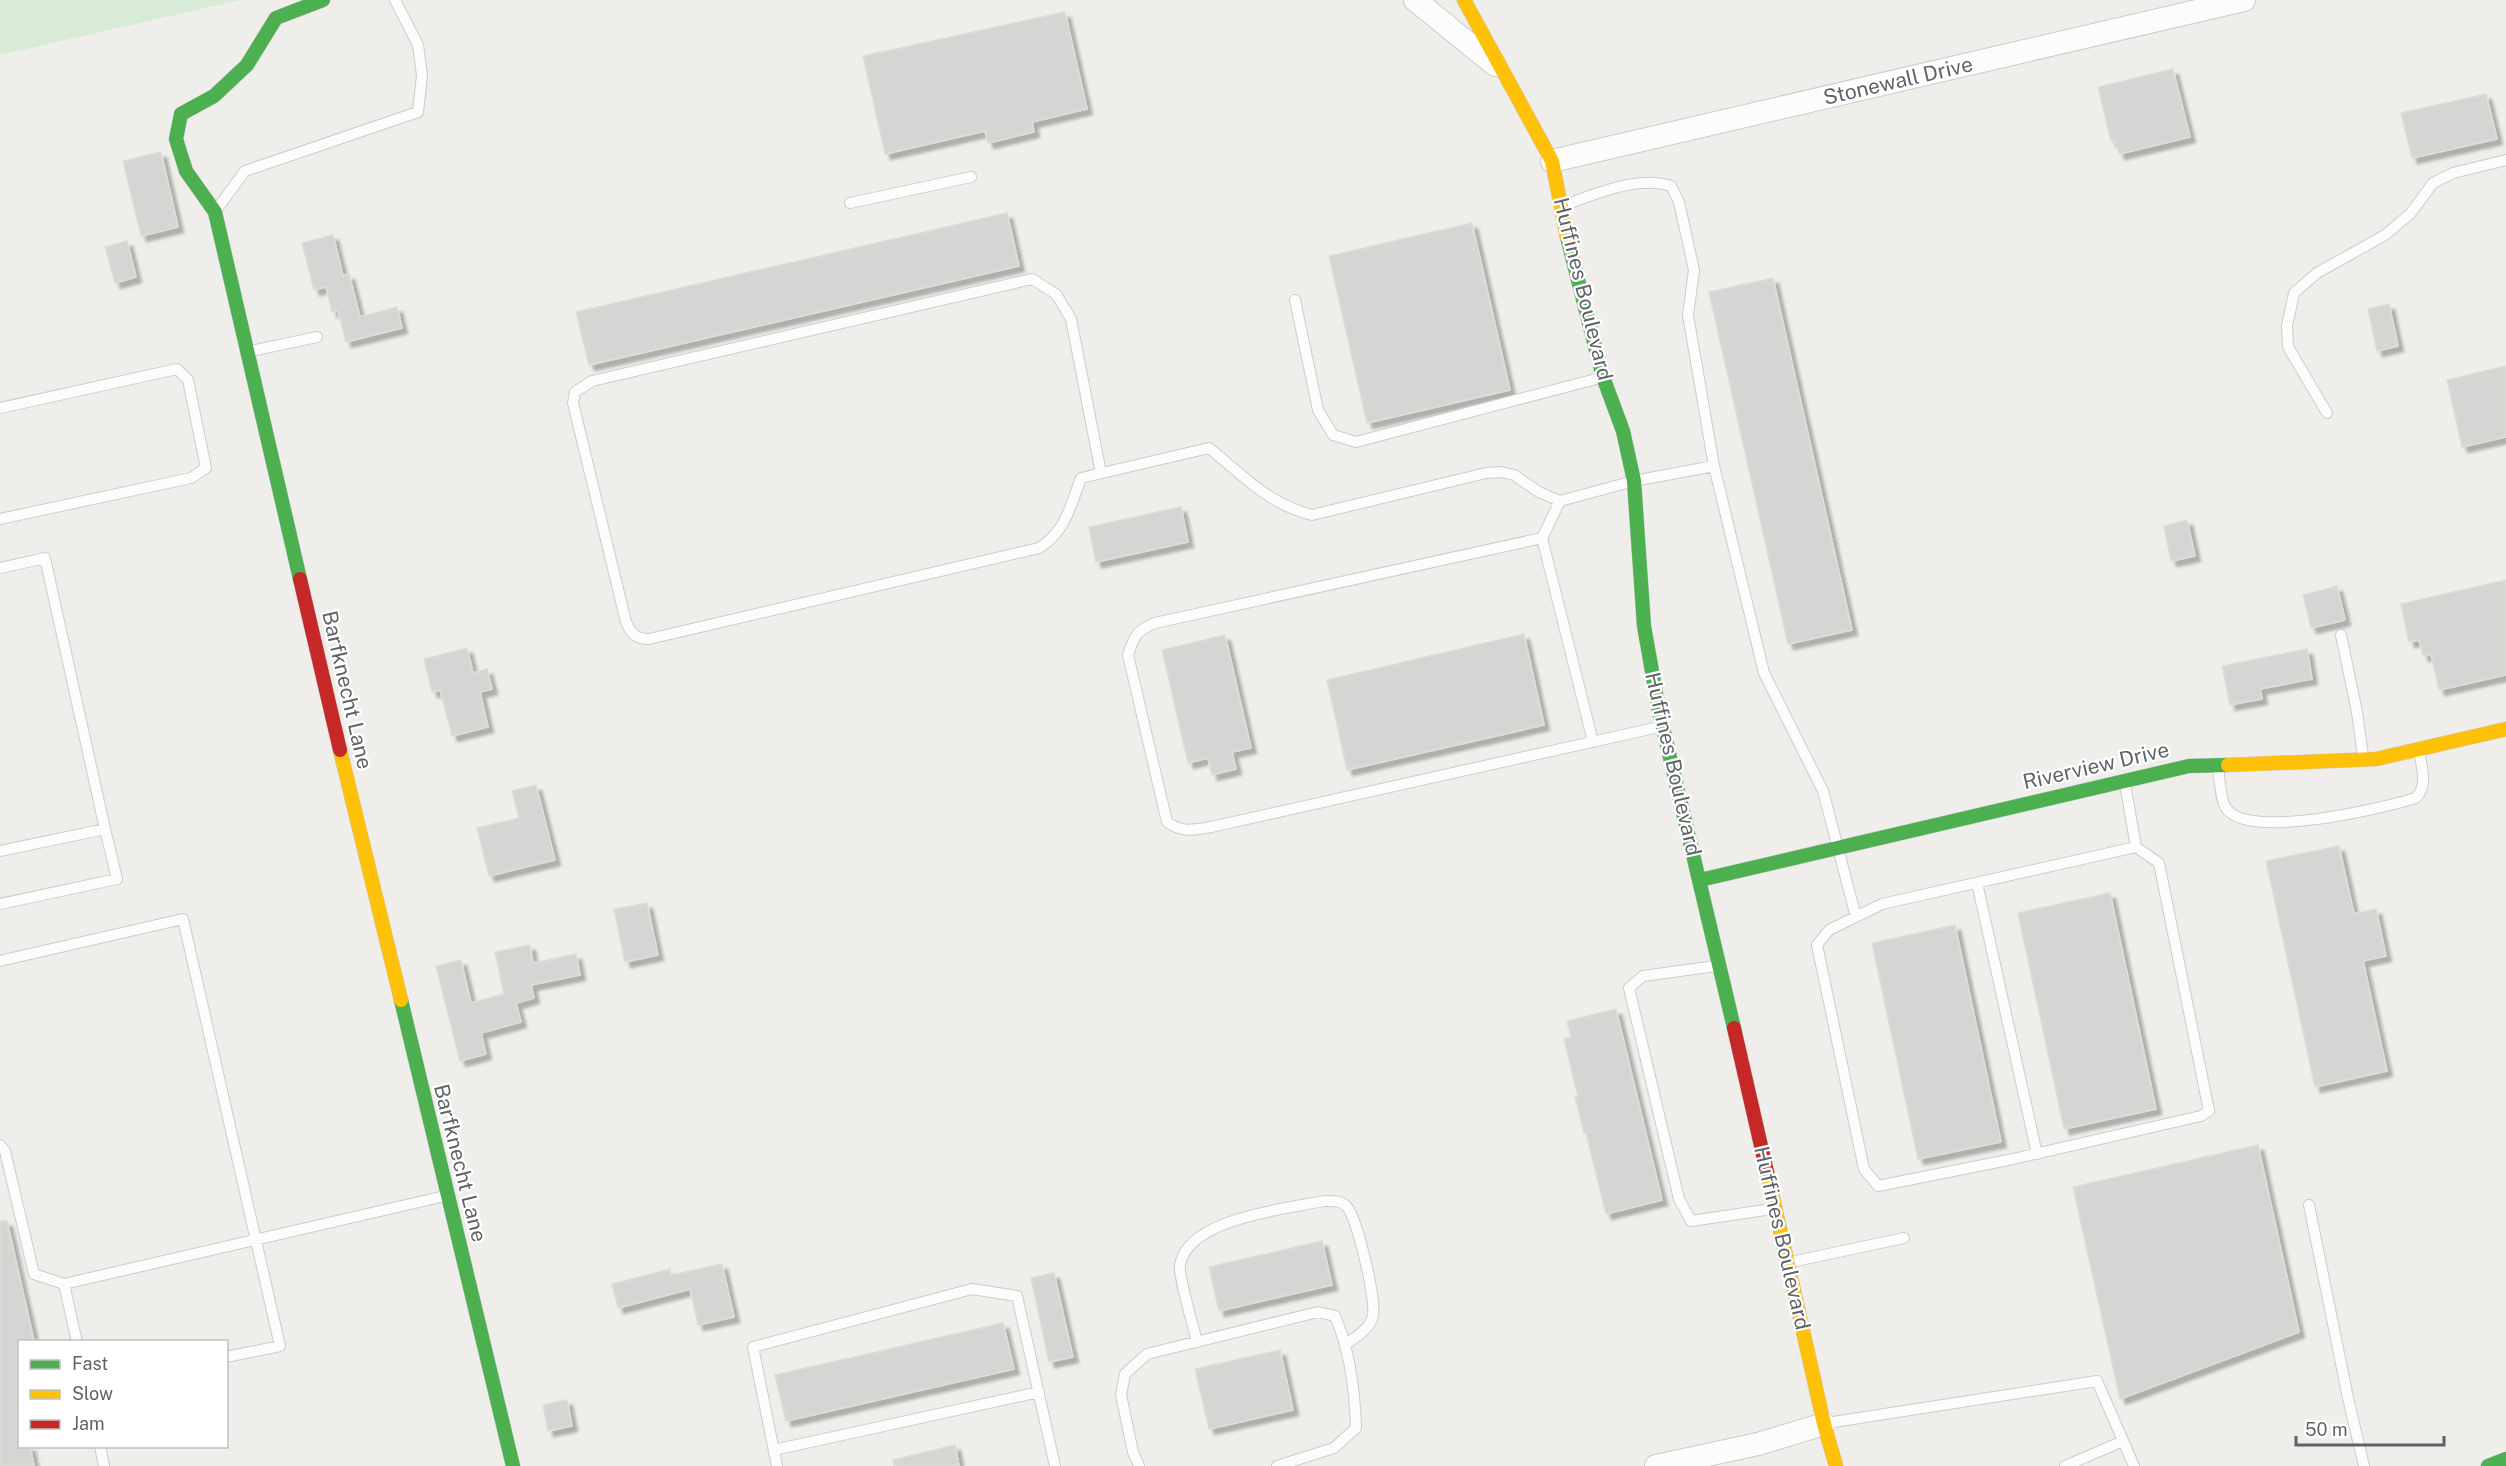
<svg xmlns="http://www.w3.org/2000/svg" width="2506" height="1466" viewBox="0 0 2506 1466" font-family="'Public Sans',sans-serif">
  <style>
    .green { fill: #d8ebd6 }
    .building { fill: #d6d5d3; stroke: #deddd9; stroke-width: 1.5; filter: url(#shadow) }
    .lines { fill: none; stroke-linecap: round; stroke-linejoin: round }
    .lane-casing { stroke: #cbcccc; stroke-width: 12 }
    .street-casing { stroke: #cbcccc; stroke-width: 24 }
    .fast-casing { stroke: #cacacb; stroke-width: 15 }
    .slow-casing { stroke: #cacacb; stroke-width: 15 }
    .jam-casing { stroke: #cacacb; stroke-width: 15 }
    .lane { stroke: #fdfcfc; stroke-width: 10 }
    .street { stroke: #fdfcfc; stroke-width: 22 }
    .fast { stroke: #4caf50; stroke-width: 14 }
    .slow { stroke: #ffc107; stroke-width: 14 }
    .jam { stroke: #c62828; stroke-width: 14 }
    .labels { text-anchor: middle; stroke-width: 4.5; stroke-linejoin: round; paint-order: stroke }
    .street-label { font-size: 21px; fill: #5f6368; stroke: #fff }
  </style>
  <defs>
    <filter id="shadow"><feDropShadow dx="5.5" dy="5.5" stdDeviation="1.5" flood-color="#0004"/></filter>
  </defs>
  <rect width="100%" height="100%" fill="#efeeea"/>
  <path class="green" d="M 0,0 L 240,0 L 0,55 Z"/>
  <path class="building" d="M 1065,12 L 1087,109 L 1032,122 L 1034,132 L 988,143 L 985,131 L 885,154 L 863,56 Z
    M 2173,69 L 2190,137 L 2119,154 L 2116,140 L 2111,141 L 2098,87 Z
    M 2486,94 L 2497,139 L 2412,158 L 2401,113 Z
    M 161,152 L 178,227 L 141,236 L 123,161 Z
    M 1007,213 L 1019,266 L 589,365 L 576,312 Z
    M 1472,223 L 1510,390 L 1367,423 L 1329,256 Z
    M 333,235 L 343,276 L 349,274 L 360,317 L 397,307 L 402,328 L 346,342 L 338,310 L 332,312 L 326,287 L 314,290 L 302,243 Z
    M 127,241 L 136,277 L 115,283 L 105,247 Z
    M 1773,278 L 1852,630 L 1788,644 L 1709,292 Z
    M 2389,304 L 2398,346 L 2377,351 L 2368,309 Z
    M 2506,366 L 2506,437 L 2462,447 L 2447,380 Z
    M 1181,507 L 1188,542 L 1096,562 L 1089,527 Z
    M 2187,520 L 2195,556 L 2171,561 L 2164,526 Z
    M 2506,580 L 2506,675 L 2439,690 L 2431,654 L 2423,656 L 2419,640 L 2409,642 L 2401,604 Z
    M 2337,586 L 2345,620 L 2311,628 L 2303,595 Z
    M 1524,634 L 1544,725 L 1347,770 L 1327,680 Z
    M 1225,635 L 1251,748 L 1232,752 L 1236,769 L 1212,775 L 1208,758 L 1188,763 L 1162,650 Z
    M 467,648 L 473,673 L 487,669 L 492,689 L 480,692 L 488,727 L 452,736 L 440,690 L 432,692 L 424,659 Z
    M 2307,649 L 2312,679 L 2260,689 L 2262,699 L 2230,705 L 2222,666 Z
    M 536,785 L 555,860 L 489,876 L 477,828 L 519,818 L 512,791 Z
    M 2339,846 L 2354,914 L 2376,909 L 2386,956 L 2363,961 L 2387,1071 L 2315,1087 L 2266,861 Z
    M 2110,893 L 2156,1109 L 2064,1129 L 2018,913 Z
    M 647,903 L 658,955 L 625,962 L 614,909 Z
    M 1955,925 L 2001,1142 L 1918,1159 L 1872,943 Z
    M 530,945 L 533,963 L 576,954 L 580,975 L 531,985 L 534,998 L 516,1003 L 521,1022 L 481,1033 L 486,1054 L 460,1061 L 436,966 L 461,960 L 471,1003 L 504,994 L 495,952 Z
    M 1616,1009 L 1662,1200 L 1606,1214 L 1586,1133 L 1584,1133 L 1575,1097 L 1578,1097 L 1564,1039 L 1571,1037 L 1567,1021 Z
    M 2258,1145 L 2299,1332 L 2120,1399 L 2073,1187 Z
    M 0,1221 L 7,1221 L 34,1341 L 20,1341 L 20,1446 L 30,1446 L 34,1466 L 0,1466 Z
    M 1322,1241 L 1332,1285 L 1219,1311 L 1209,1267 Z
    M 722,1264 L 734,1317 L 698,1325 L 690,1289 L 618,1308 L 612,1284 L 670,1269 L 671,1275 Z
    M 1054,1273 L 1073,1357 L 1049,1362 L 1031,1278 Z
    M 1003,1323 L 1014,1369 L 786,1421 L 775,1375 Z
    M 1280,1350 L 1293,1410 L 1209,1429 L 1195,1369 Z
    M 567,1400 L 572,1426 L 548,1431 L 543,1405 Z
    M 955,1445 L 959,1466 L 894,1466 L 893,1460 Z"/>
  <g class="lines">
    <g class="lane-casing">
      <path id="lane" d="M 850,203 L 971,177
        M 1564,205 C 1597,194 1637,175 1671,186 L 1679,202 L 1694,270 L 1688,315 L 1714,466 L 1764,673 L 1823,791 L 1856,917
        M 217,209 L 245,171 L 418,112 L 422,75 L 418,45 L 395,0
        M 1295,300 L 1318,410 L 1333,435 L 1356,442 L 1600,378
        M 251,351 L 317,337
        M 0,408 L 177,369 L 188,380 L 206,468 L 191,478 L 0,519
        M 2327,413 L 2288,347 L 2287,326 L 2294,293 L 2317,273 L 2385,235 L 2410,214 L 2433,183 L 2453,173 L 2506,160
        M 1101,473 L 1071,319 L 1056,294 L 1032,279 L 592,381 L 575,392 L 573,403 L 626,622 C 631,634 636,639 649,639 L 1039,548 C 1066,531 1070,507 1081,478 L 1209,448 C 1244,476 1268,504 1312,515 L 1486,473 L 1501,472 L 1514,475 L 1539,492 L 1560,501 L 1634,481 L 1714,466
        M 1560,501 L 1542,538 L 1155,623 C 1137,630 1134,636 1128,655 L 1167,822 C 1182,833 1194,830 1211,827 L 1659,727
        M 1542,538 L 1593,742
        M 0,568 L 45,558 L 105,829 L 0,851
        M 2341,635 L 2357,712 L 2363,756
        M 2218,768 C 2220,779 2220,799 2226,808 C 2247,841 2383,808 2416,798 C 2428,785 2422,768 2419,752
        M 2125,784 L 2136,847 L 2159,863 L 2209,1111 L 2201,1116 L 2013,1159 L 1878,1186 L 1864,1169 L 1817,945 L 1829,930 L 1882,904 L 2136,847
        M 1977,883 L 2037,1154
        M 0,904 L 117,879 L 105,829
        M 0,961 L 183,919 L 280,1346 L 226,1357
        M 1716,966 L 1643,976 L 1629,988 L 1679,1199 L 1691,1221 L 1772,1209
        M 0,1145 L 5,1151 L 34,1274 L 64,1284
        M 2309,1205 L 2348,1398 L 2364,1466
        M 1791,1262 L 1904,1238
        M 77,1342 L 64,1284 L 445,1196
        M 1197,1342 C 1194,1328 1178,1276 1180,1265 C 1188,1218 1286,1209 1324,1201 C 1332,1201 1340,1200 1346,1206 C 1357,1215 1376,1300 1373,1315 C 1371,1329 1355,1337 1345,1345
        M 1827,1423 L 2097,1381 L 2134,1466
        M 100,1446 L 104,1466
        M 774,1450 L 1039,1392
        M 777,1466 L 753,1347 L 972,1289 L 1017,1296 L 1055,1466
        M 1139,1466 L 1133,1452 L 1121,1395 L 1125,1374 L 1147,1354 L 1318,1312 L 1335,1316 C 1350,1351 1355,1391 1356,1428 L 1334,1448 L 1277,1466
        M 2065,1466 L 2123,1441"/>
    </g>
    <g class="street-casing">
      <path id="street" d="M 1415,0 L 1495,65
        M 1552,161 L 2244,0
        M 1656,1466 L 1758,1444 L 1824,1424"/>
    </g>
    <g class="fast-casing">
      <path id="fast" d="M 1567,237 L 1603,377 L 1623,431 L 1634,481 L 1644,626 L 1659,711 L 1734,1028
        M 300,579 L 215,212 L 186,171 L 176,139 L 181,114 L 214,96 L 247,65 L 276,18 L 323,0
        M 1700,880 L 2189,766 L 2228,765
        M 401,1000 L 513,1466
        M 2488,1466 L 2506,1459"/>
    </g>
    <g class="slow-casing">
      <path id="slow" d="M 1464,0 L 1552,161 L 1567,237
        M 340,750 L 401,1000
        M 2228,765 L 2376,759 L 2506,729
        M 1767,1172 L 1824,1424 L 1836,1466"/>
    </g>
    <g class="jam-casing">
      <path id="jam" d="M 300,579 L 340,750
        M 1734,1028 L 1767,1172"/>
    </g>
    <use href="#lane" class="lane"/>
    <use href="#street" class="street"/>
    <use href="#fast" class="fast"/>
    <use href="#slow" class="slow"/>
    <use href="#jam" class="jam"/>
  </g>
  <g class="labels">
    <g class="street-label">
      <text transform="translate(1898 81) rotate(-13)" y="7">Stonewall Drive</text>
      <text transform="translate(1583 289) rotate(76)" y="7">Huffines Boulevard</text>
      <text transform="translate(347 690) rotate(77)" y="7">Barfknecht Lane</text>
      <text transform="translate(1673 764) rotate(77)" y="7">Huffines Boulevard</text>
      <text transform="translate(2096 766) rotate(-13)" y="7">Riverview Drive</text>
      <text transform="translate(460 1163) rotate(76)" y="7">Barfknecht Lane</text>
      <text transform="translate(1782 1238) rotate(77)" y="7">Huffines Boulevard</text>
    </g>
  </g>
  <rect x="18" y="1340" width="210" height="108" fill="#ffffff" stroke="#bfc1c3" stroke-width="1.5"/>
  <rect x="30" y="1360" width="30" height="9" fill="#4caf50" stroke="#bfc1c3" stroke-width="1.5"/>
  <text x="72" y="1370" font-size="18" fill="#5f6368">Fast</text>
  <rect x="30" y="1390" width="30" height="9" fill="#ffc107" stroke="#bfc1c3" stroke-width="1.5"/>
  <text x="72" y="1400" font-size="18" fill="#5f6368">Slow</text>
  <rect x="30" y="1420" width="30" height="9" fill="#c62828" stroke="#bfc1c3" stroke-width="1.5"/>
  <text x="72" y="1430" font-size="18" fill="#5f6368">Jam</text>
  <path d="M2296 1436v9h148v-9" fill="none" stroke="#5f6368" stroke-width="3"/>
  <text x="2305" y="1436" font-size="18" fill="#5f6368" stroke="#ffffff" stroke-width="4.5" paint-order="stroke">50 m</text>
</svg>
